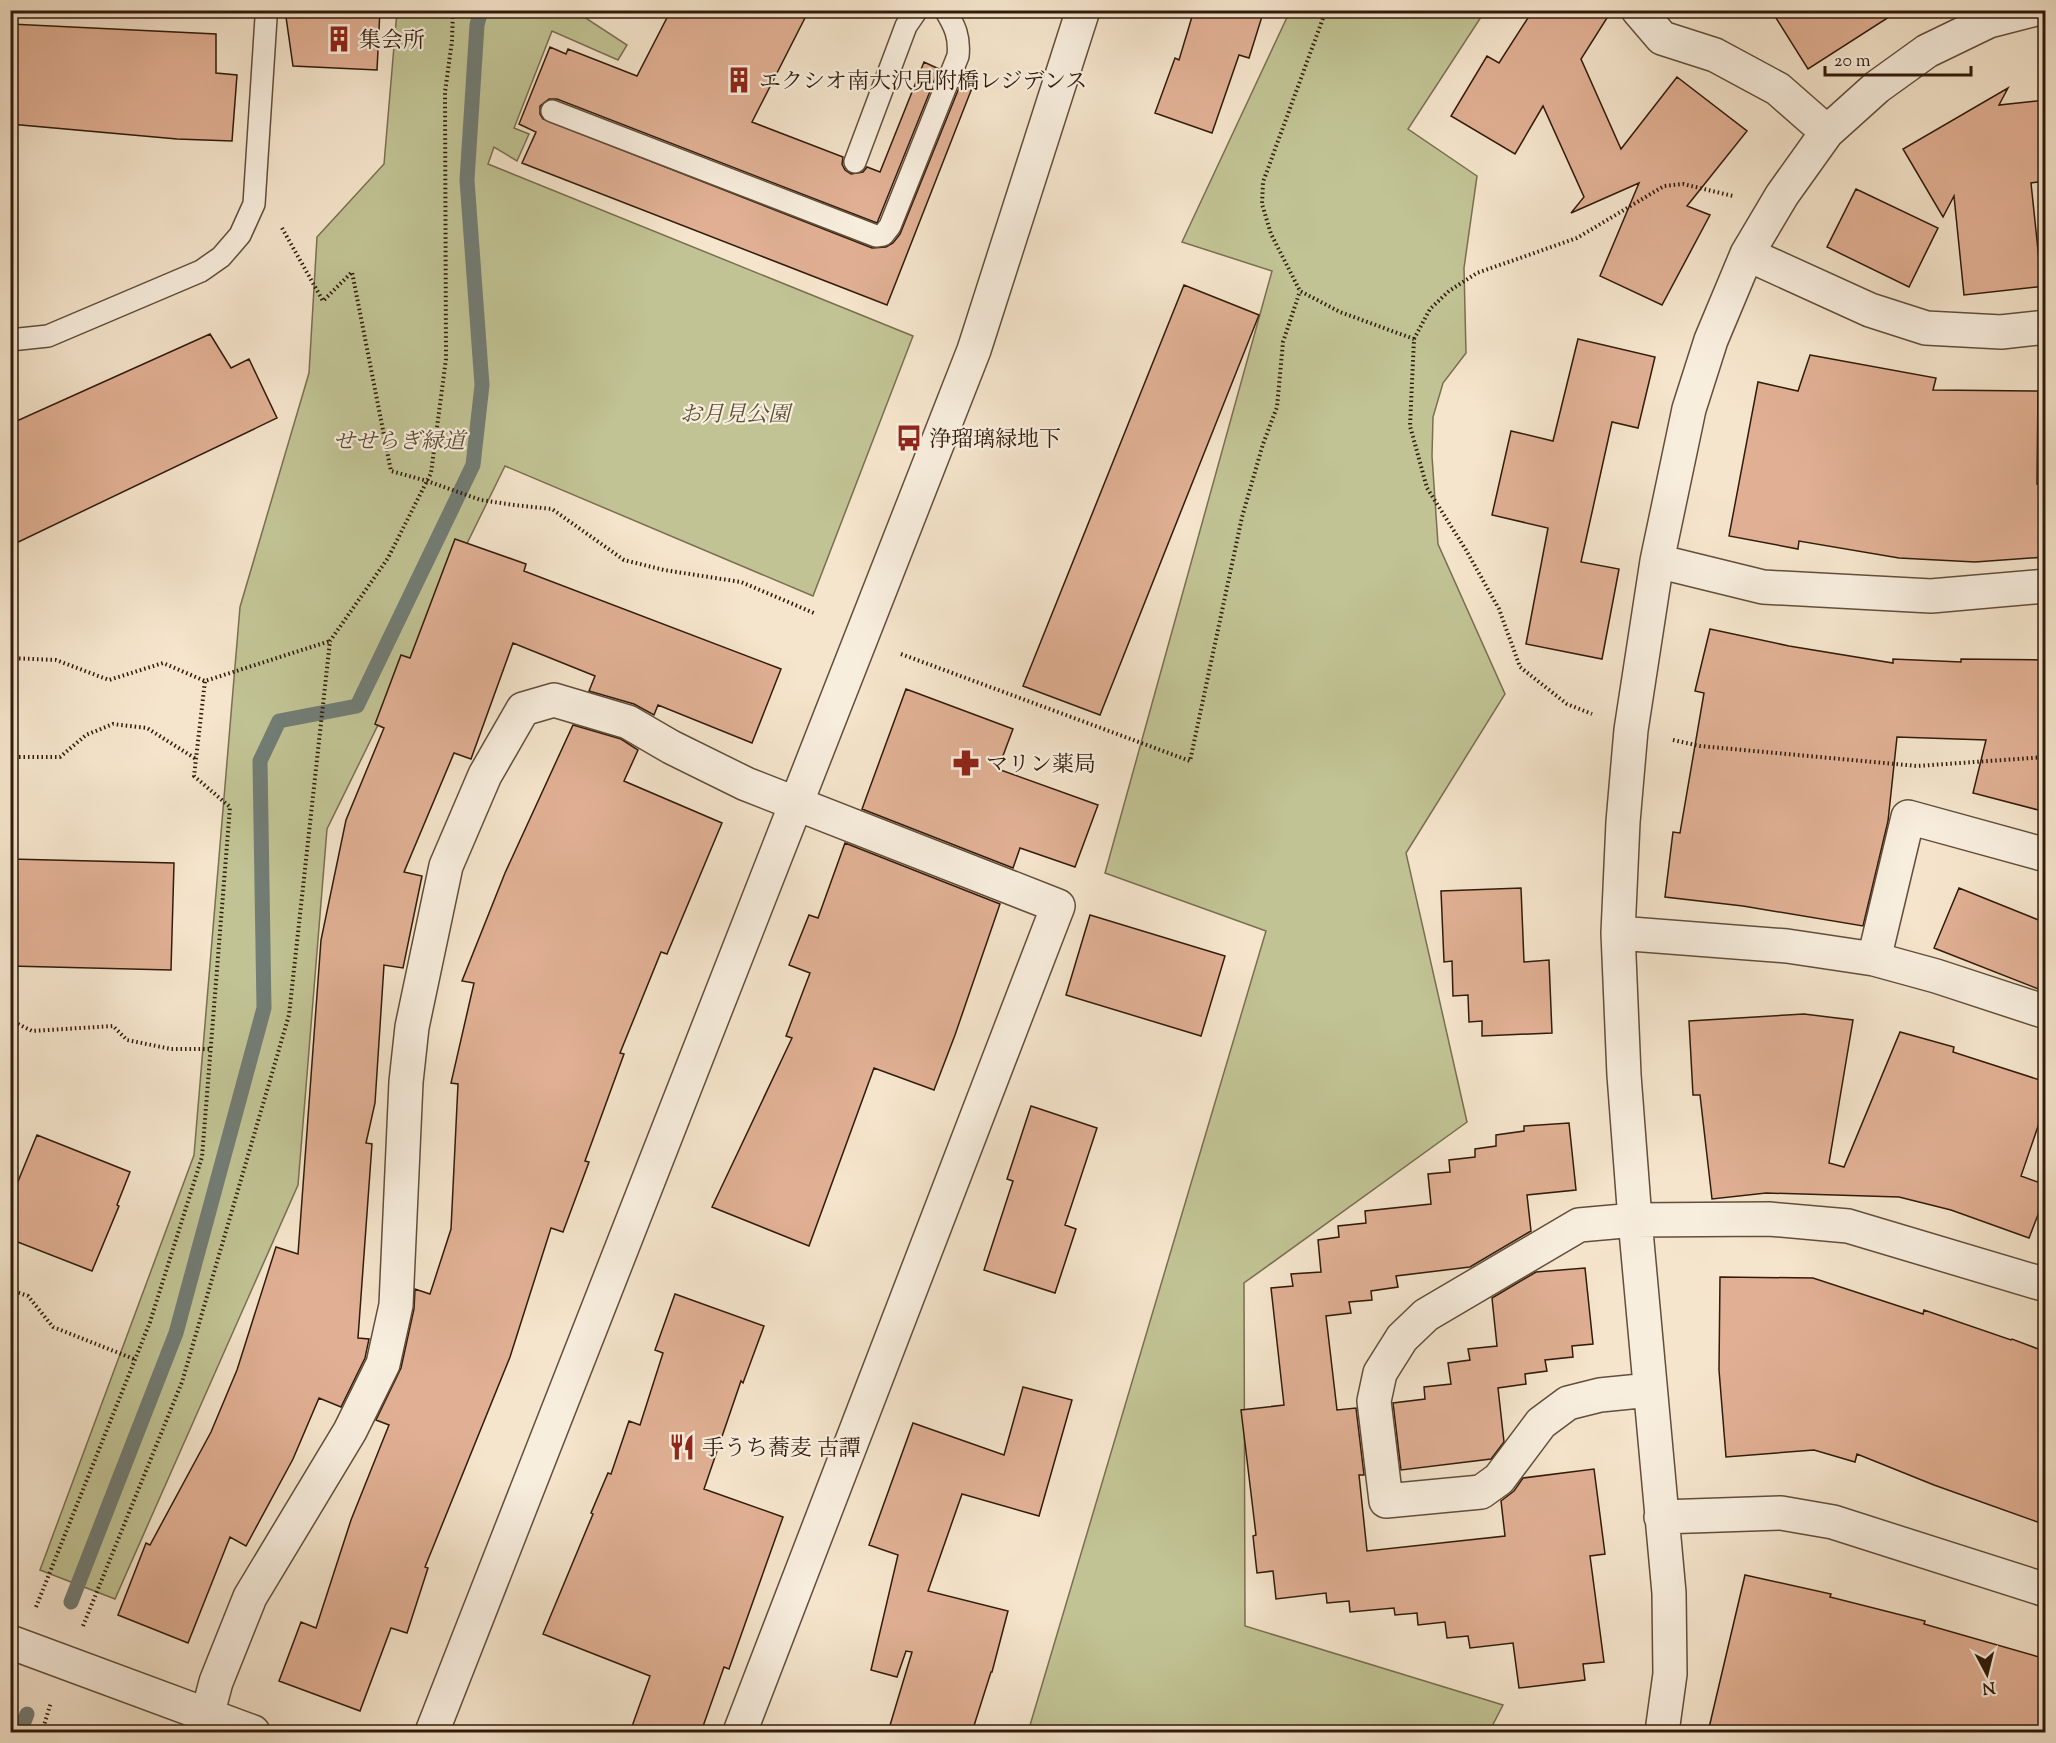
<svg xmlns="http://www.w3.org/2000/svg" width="2056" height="1743" viewBox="0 0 2056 1743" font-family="'Sorts Mill Goudy','Noto Serif JP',serif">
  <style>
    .green { fill: #c1c394; stroke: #796f50; stroke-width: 1.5 }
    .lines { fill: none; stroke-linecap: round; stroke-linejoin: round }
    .stream { stroke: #727d75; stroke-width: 15 }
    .building { fill: #e1b094; stroke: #311b0b; stroke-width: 1.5 }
    .service-casing { stroke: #624e3b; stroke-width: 24 }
    .minor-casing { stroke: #624e3b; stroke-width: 36 }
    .tertiary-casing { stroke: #624e3b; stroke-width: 36 }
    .path { stroke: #311b0b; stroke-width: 4; stroke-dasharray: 1.5 3; stroke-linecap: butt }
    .service { stroke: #f8eede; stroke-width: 21 }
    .minor { stroke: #f8eede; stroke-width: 33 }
    .tertiary { stroke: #f8eede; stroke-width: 33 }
    .labels { text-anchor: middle; stroke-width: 4.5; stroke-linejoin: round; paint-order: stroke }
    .poi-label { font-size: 22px; fill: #311b0b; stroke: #f8eede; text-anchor: start }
    .park-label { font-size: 22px; font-style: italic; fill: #5c4d34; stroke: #f8eede }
  </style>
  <rect width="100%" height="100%" fill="#f5e5cc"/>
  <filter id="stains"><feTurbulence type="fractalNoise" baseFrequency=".00333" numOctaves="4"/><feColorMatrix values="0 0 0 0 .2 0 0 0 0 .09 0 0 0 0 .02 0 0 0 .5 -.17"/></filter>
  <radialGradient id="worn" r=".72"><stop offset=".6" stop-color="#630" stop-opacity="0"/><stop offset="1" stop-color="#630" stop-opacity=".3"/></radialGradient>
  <path class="green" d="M 397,11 L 579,11 L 584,17 L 627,45 L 618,60 L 552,31 L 514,128 L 529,134 L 517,161 L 494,147 L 488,164 L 913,336 L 813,596 L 505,466 L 327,829 L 298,1185 L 115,1599 L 40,1570 L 194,1155 L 240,607 L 309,373 L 317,237 L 384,164 Z
    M 1290,11 L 1485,11 L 1408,129 L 1477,176 L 1464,268 L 1466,353 L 1443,383 L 1433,417 L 1432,456 L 1438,544 L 1505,694 L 1406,853 L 1467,1122 L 1244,1283 L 1245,1626 L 1503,1705 L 1489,1732 L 1028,1732 L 1266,931 L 1105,873 L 1272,271 L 1182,242 Z"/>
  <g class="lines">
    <path class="stream" d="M 71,1602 L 176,1333 L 264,1008 L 260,761 L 279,721 L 357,706 L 473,465 L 482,385 L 467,180 L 477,25 L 481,10
      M 20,1732 L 27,1714"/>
  </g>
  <path class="building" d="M 285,10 L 380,10 L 377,70 L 293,66 Z
    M 671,10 L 809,10 L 752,122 L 843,157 L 842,164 L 845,170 L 851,174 L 863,172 L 867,167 L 880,172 L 924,62 L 939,69 L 877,223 L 557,99 L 549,99 L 540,106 L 540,114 L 543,119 L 872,248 L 886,247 L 893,243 L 900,234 L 963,78 L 974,83 L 887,305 L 522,163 L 536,132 L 519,124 L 550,47 L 566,54 L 568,49 L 637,76 Z
    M 1194,10 L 1264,10 L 1249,58 L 1239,55 L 1212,133 L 1155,113 L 1175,58 L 1179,60 Z
    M 1533,10 L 1612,10 L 1581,59 L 1621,149 L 1677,77 L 1747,131 L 1687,206 L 1710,215 L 1662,305 L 1600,276 L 1639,183 L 1571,213 L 1584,197 L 1543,106 L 1515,154 L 1451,116 L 1487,56 L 1499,63 Z
    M 1771,10 L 1900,10 L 1808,69 Z
    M 10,24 L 216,34 L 216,73 L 237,75 L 232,141 L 177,139 L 10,124 Z
    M 2008,88 L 1999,105 L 2046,100 L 2046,181 L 2031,183 L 2041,279 L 2046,281 L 2046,286 L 1964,295 L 1954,196 L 1943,217 L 1903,149 Z
    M 1856,189 L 1938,228 L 1909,287 L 1827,247 Z
    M 1184,285 L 1259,315 L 1100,715 L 1023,686 Z
    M 210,334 L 231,368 L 249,359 L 277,418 L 10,546 L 10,424 Z
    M 1578,339 L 1655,357 L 1638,428 L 1612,422 L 1581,562 L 1619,569 L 1602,659 L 1526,644 L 1548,528 L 1492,515 L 1511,431 L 1553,441 Z
    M 1810,355 L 1936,378 L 1933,390 L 2038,391 L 2037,484 L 2046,483 L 2046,557 L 1975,562 L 1899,558 L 1799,541 L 1798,549 L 1729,536 L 1758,382 L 1798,391 Z
    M 455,539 L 526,564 L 524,571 L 781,669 L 752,743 L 658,705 L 654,715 L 634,704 L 589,691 L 595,676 L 513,643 L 471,759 L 454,753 L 404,872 L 422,876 L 403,968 L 384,965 L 375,1103 L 366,1143 L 372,1144 L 358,1338 L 369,1339 L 365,1358 L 341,1407 L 319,1398 L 293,1459 L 246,1546 L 230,1537 L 188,1643 L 118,1615 L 146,1543 L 150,1545 L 211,1432 L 237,1370 L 276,1247 L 298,1254 L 321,940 L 346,820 L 384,728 L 375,724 L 401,655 L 410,658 Z
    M 1710,629 L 1789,646 L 1893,663 L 1893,659 L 1961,662 L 1961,659 L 2046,660 L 2046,812 L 1973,793 L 1986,740 L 1897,737 L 1888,821 L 1863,926 L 1743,906 L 1665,897 L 1673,832 L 1680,833 L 1704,693 L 1695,691 Z
    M 906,689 L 1013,729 L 998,769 L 1098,805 L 1075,867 L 1020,848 L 1013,868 L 862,809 Z
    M 573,725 L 621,739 L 638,750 L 624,781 L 722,823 L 667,954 L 661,952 L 620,1053 L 624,1054 L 585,1161 L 589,1162 L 563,1232 L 551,1228 L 510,1357 L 425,1567 L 428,1568 L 407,1633 L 391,1628 L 360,1711 L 279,1681 L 301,1622 L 316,1628 L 351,1520 L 389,1425 L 376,1420 L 401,1368 L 414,1309 L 415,1289 L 430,1294 L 451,1229 L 458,1084 L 451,1083 L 474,983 L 462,981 L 505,873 Z
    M 845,843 L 1000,904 L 955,1035 L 934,1090 L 874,1068 L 809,1246 L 712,1207 L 792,1038 L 786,1036 L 810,973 L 789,965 L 809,915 L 818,918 Z
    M 10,859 L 174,863 L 171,970 L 10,966 Z
    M 1521,888 L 1524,962 L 1549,960 L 1552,1033 L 1482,1036 L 1482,1021 L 1469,1022 L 1468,995 L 1453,996 L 1452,961 L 1444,962 L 1441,891 Z
    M 1959,888 L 2046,923 L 2046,992 L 1934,948 Z
    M 1090,915 L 1225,956 L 1201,1036 L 1066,995 Z
    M 1804,1014 L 1853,1020 L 1829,1163 L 1844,1167 L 1900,1032 L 1954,1047 L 1953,1052 L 2046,1082 L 2046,1103 L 2021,1176 L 2046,1185 L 2046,1194 L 2029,1238 L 1951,1210 L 1899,1197 L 1766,1193 L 1712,1199 L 1700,1095 L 1693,1095 L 1689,1021 Z
    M 1031,1106 L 1097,1128 L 1065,1225 L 1076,1229 L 1055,1293 L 984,1270 L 1013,1181 L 1007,1179 Z
    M 1569,1123 L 1576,1190 L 1527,1195 L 1531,1231 L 1470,1267 L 1396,1276 L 1398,1287 L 1371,1291 L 1372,1300 L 1349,1302 L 1351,1313 L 1326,1316 L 1337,1410 L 1356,1408 L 1364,1475 L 1359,1475 L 1367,1551 L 1505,1536 L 1501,1501 L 1514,1491 L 1523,1478 L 1594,1469 L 1605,1554 L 1590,1556 L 1604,1662 L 1583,1664 L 1585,1680 L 1519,1688 L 1513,1643 L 1470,1648 L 1468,1636 L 1447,1638 L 1445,1622 L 1418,1625 L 1417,1613 L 1395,1615 L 1394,1608 L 1350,1612 L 1349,1601 L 1327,1603 L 1326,1593 L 1276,1599 L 1273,1571 L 1257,1573 L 1253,1536 L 1256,1535 L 1241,1410 L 1284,1405 L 1271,1288 L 1293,1286 L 1291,1274 L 1321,1272 L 1318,1240 L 1339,1237 L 1338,1226 L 1366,1223 L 1365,1211 L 1431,1204 L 1428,1174 L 1450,1172 L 1449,1160 L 1475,1157 L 1475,1149 L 1496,1146 L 1496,1135 L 1524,1131 L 1524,1126 Z
    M 37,1135 L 130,1172 L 117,1205 L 119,1206 L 92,1271 L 10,1239 L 10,1201 Z
    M 1585,1268 L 1593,1344 L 1572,1346 L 1573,1357 L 1545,1360 L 1547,1371 L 1525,1374 L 1526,1384 L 1498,1388 L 1504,1442 L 1491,1459 L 1401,1470 L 1393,1403 L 1425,1399 L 1424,1387 L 1451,1384 L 1448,1363 L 1470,1360 L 1468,1349 L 1497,1346 L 1492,1298 L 1536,1272 Z
    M 1720,1277 L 1813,1278 L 1923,1314 L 1924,1310 L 2011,1340 L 2012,1339 L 2046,1352 L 2046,1525 L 1934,1485 L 1857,1454 L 1855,1462 L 1814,1450 L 1726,1457 L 1719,1370 Z
    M 675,1294 L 764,1326 L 743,1383 L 741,1381 L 704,1489 L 783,1517 L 729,1669 L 724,1667 L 701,1732 L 630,1732 L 650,1676 L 543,1634 L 593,1514 L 591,1513 L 608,1473 L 611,1474 L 629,1421 L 640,1425 L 663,1353 L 655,1350 Z
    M 1023,1387 L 1072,1400 L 1039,1516 L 962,1494 L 928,1591 L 1008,1611 L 992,1672 L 991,1672 L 972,1732 L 888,1732 L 912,1652 L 906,1651 L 897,1677 L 871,1670 L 898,1555 L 869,1545 L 913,1423 L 1004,1455 Z
    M 1745,1575 L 1831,1594 L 1830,1597 L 1925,1621 L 1924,1624 L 2046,1659 L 2046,1732 L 1708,1732 Z"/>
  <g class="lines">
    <g class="service-casing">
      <path id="service" d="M 552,111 L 876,236 L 883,235 L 890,226 L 958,56 C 960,37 955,26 945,10
        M 855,162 L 906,26 L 917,10
        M 10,340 L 48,336 L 201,271 L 221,257 L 240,235 L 254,204 L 266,18 L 265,10"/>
    </g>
    <g class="minor-casing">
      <path id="minor" d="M 1638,10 L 1662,38 L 1715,55 L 1778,89 L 1827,132
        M 1747,254 L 1870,310 L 1926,328 L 2001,332 L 2046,327
        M 1657,561 L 1763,587 L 1931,596 L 2046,586
        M 1618,933 L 1787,946 L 1874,959 L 1936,976 L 2046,1012
        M 1874,959 L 1908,817 L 2046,855
        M 1650,1390 L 1600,1395 L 1568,1403 L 1541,1423 L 1499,1479 L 1481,1492 L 1386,1501 L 1374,1401 L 1380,1373 L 1402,1338 L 1426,1315 L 1579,1225 L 1635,1220 L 1769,1219 L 1848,1226 L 2046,1285
        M 1661,1517 L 1781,1513 L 1833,1522 L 2046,1590
        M 207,1716 L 216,1682 L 250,1597 L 350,1431 L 383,1364 L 396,1305 L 406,1082 L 412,1027 L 446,866 L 485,775 L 523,709 L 554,700 L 628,722 L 671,747 L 746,784 L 1058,906 L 740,1732
        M 1662,1732 L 1670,1674 L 1669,1593 L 1635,1220 L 1624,1075 L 1618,933 L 1623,822 L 1631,730 L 1657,561 L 1689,409 L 1711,340 L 1747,254 L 1782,195 L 1827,132 L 1877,87 L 1927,51 L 1989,21 L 2032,10"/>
    </g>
    <g class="tertiary-casing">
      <path id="tertiary" d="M 10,1642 L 253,1732
        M 432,1732 L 974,350 L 1083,10"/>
    </g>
    <path class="path" d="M 1326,10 L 1263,182 L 1262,204 L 1271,234 L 1300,291 L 1340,312 L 1414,339 L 1410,426 L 1427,488 L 1466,550 L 1499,609 L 1520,667 L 1567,704 L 1592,714
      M 282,228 L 323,301 L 352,272 L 391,471 L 427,481 L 481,500 L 514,505 L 552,509 L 624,560 L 664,570 L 741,582 L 814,613
      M 1414,339 L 1430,309 L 1449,291 L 1477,273 L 1577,238 L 1664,186 L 1683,184 L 1733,196
      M 901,654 L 1190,761 L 1242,517 L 1263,444 L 1277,407 L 1283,342 L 1300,291
      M 10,658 L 56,660 L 109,680 L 163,663 L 205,681 L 330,641
      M 1673,740 L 1700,746 L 1917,766 L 2046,757
      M 10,757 L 60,757 L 86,735 L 113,724 L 147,728 L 196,759
      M 10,1020 L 32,1031 L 113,1026 L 127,1040 L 171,1049 L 212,1049
      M 10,1290 L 28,1296 L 53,1327 L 134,1359
      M 36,1607 L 150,1322 L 202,1157 L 230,807 L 194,776 L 205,681
      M 83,1626 L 182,1382 L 289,1015 L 330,641 L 388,558 L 431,473 L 446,359 L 445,92 L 452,41 L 453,10
      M 42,1732 L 51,1702"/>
    <use href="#service" class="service"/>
    <use href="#minor" class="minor"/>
    <use href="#tertiary" class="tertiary"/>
  </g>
  <defs>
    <g id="building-bare" transform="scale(2.07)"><path d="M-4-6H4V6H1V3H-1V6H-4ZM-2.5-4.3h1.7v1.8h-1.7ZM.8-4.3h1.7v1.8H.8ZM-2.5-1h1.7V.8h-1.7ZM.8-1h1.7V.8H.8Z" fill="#8f2418" stroke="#f8eede" stroke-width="2.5" paint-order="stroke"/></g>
    <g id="bus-bare" transform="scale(2.07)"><path d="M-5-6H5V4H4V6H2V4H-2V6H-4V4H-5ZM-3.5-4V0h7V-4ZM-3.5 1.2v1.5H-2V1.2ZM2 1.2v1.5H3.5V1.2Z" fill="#8f2418" stroke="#f8eede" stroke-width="2.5" paint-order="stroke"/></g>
    <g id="pharmacy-bare" transform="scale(2.07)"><path d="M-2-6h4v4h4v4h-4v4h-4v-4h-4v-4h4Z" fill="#8f2418" stroke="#f8eede" stroke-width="2.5" paint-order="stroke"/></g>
    <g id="restaurant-bare" transform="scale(2.07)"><path d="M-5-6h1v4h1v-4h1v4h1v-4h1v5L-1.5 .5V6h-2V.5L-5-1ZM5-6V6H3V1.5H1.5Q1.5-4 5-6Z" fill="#8f2418" stroke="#f8eede" stroke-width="2.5" paint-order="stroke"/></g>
  </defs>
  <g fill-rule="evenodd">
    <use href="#building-bare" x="339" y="39"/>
    <use href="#building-bare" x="739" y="80"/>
    <use href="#bus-bare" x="909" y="438"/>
    <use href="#pharmacy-bare" x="966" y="763"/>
    <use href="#restaurant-bare" x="682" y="1447"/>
  </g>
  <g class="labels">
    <g class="poi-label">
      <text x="359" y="47">集会所</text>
      <text x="759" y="88">エクシオ南大沢見附橋レジデンス</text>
      <text x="929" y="446">浄瑠璃緑地下</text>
      <text x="986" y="771">マリン薬局</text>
      <text x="702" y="1455">手うち蕎麦 古譚</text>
    </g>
    <g class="park-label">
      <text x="735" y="421">お月見公園</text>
      <text x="399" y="448">せせらぎ緑道</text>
    </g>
  </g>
  <rect width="2056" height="1743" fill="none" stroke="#f5e5cc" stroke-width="36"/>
  <rect x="12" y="12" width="2032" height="1719" fill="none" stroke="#311b0b" stroke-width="3"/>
  <rect x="18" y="18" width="2020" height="1707" fill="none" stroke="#311b0b" stroke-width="1.5"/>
  <g transform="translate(1987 1674) rotate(173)" stroke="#f8eede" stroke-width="4.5" paint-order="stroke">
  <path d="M0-4.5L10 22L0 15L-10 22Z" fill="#311b0b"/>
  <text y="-9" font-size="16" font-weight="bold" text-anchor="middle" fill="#311b0b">N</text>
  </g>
  <path d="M1825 66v9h146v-9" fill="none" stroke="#311b0b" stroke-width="3"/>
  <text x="1834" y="66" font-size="18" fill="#311b0b" stroke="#f8eede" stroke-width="4.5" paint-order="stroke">20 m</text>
  <rect width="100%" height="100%" filter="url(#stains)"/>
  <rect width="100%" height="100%" fill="url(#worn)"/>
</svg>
